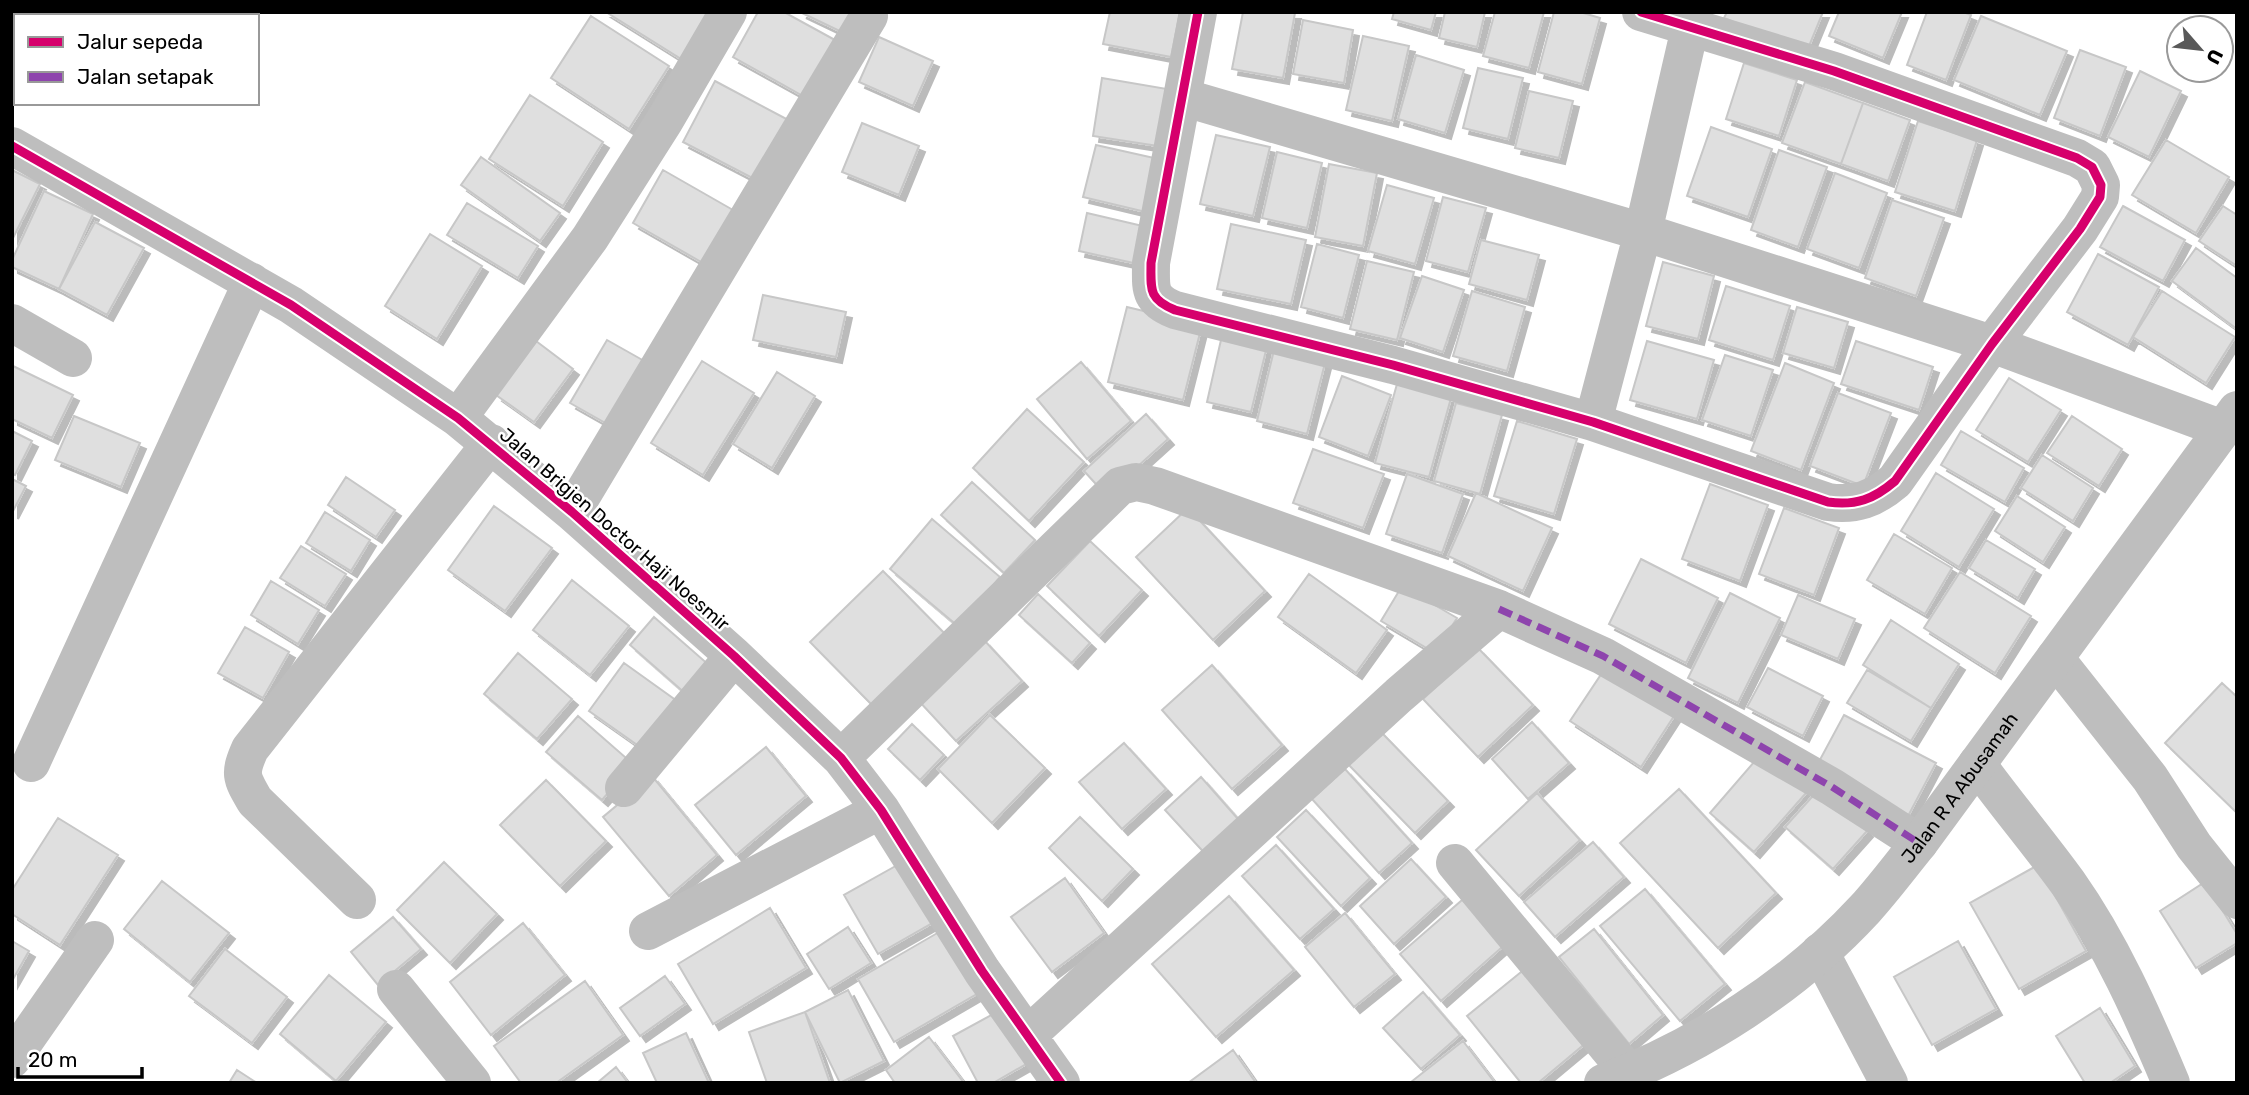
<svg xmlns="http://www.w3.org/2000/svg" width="2249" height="1095" viewBox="0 0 2249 1095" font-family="Rubik,sans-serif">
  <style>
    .building { fill: #dfdfdf; stroke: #c7c7c7; stroke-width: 2; filter: url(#shadow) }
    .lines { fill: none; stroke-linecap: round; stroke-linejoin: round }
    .minor { stroke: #bebebe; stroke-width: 38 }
    .tertiary { stroke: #bebebe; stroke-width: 38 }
    .quiet { stroke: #8e44ad; stroke-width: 7; stroke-dasharray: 14 7; stroke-linecap: butt }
    .cycleway-casing { stroke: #fff; stroke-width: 13 }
    .cycleway { stroke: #d6006c; stroke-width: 9 }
    .labels { text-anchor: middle; stroke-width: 5; stroke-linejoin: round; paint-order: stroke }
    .street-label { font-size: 19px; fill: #000; stroke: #fff }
  </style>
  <defs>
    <filter id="shadow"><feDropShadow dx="6" dy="6" stdDeviation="0" flood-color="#0004"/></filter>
  </defs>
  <rect width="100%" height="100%" fill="#fff"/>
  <path class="building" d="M 151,12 L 191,12 L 189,16 L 157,16 Z
    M 606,12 L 717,12 L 686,62 Z
    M 758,12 L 784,12 L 835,40 L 803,96 L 733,57 Z
    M 800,12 L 861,12 L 850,36 Z
    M 1110,12 L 1180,12 L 1171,57 L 1103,44 Z
    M 1243,12 L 1295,13 L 1283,78 L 1232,69 Z
    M 1394,12 L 1436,12 L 1431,30 L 1392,19 Z
    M 1445,12 L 1485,12 L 1477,47 L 1439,38 Z
    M 1495,12 L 1544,12 L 1529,68 L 1483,56 Z
    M 1554,12 L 1580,12 L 1600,18 L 1582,84 L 1538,72 Z
    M 1727,12 L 1823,12 L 1807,51 L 1724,18 Z
    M 1839,12 L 1902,12 L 1883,58 L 1829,36 Z
    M 1927,12 L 1963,12 L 1971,15 L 1946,80 L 1907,65 Z
    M 591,16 L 669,66 L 629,129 L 551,78 Z
    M 1981,16 L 2067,51 L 2040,115 L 1954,80 Z
    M 1303,20 L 1353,30 L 1344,83 L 1293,74 Z
    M 1363,36 L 1409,46 L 1392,121 L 1346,110 Z
    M 879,37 L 933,61 L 913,106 L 859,82 Z
    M 2080,50 L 2126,67 L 2100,136 L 2054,118 Z
    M 1416,55 L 1464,70 L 1445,133 L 1398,119 Z
    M 1744,63 L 1797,80 L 1779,136 L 1726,119 Z
    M 1478,68 L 1523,78 L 1508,139 L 1463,128 Z
    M 2140,71 L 2181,91 L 2149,157 L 2108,137 Z
    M 1102,78 L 1167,89 L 1158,146 L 1093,136 Z
    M 715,81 L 794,123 L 762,183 L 683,142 Z
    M 1805,82 L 1863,103 L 1841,164 L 1782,143 Z
    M 1529,91 L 1573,101 L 1559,158 L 1515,148 Z
    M 530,95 L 603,142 L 563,206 L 489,159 Z
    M 1863,103 L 1910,120 L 1888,181 L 1841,164 Z
    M 1918,121 L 1977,140 L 1955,211 L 1895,192 Z
    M 862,123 L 919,146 L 899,195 L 842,172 Z
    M 1711,127 L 1772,149 L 1748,217 L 1687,196 Z
    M 1216,135 L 1270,147 L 1253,216 L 1200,204 Z
    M 2166,140 L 2229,177 L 2196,233 L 2132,195 Z
    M 1096,145 L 1163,160 L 1150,213 L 1083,197 Z
    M 1779,150 L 1827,167 L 1798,247 L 1751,230 Z
    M 1277,152 L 1322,163 L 1307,228 L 1262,218 Z
    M 481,157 L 560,213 L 540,241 L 461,185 Z
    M 1329,164 L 1377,173 L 1363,246 L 1315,237 Z
    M 12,170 L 40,184 L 12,240 Z
    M 663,170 L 740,214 L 710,267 L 633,223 Z
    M 1835,173 L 1887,193 L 1859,268 L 1807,249 Z
    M 1387,185 L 1434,198 L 1415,264 L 1368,251 Z
    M 44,191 L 93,214 L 59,289 L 12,267 L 12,260 Z
    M 1443,197 L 1486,208 L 1468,272 L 1426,261 Z
    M 1892,200 L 1944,218 L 1916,296 L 1865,278 Z
    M 467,203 L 538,246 L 518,278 L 447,235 Z
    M 2123,206 L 2185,240 L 2163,281 L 2100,247 Z
    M 2223,206 L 2237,215 L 2237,266 L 2199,241 Z
    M 1087,213 L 1147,227 L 1138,264 L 1079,251 Z
    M 95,222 L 144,248 L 107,315 L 59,289 Z
    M 1231,224 L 1306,240 L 1291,304 L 1217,289 Z
    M 430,234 L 482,266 L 437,339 L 385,306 Z
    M 1481,240 L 1539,255 L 1527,300 L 1469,284 Z
    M 1317,244 L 1359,255 L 1343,318 L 1301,307 Z
    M 2196,248 L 2237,278 L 2237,329 L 2172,281 Z
    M 2098,254 L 2159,287 L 2128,345 L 2067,312 Z
    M 1367,261 L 1414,272 L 1397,340 L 1350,329 Z
    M 1663,262 L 1714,276 L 1698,339 L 1646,326 Z
    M 1422,276 L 1464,290 L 1443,352 L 1400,338 Z
    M 1726,286 L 1790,306 L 1773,360 L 1709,340 Z
    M 1472,291 L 1525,307 L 1507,371 L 1453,356 Z
    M 2162,291 L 2235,337 L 2206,383 L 2133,337 Z
    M 763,295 L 846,312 L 836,357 L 753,340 Z
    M 1127,307 L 1202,325 L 1183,400 L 1108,382 Z
    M 1797,307 L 1848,322 L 1834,368 L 1783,353 Z
    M 1223,331 L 1268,342 L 1251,412 L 1207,402 Z
    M 607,340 L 646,362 L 609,425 L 570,403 Z
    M 536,341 L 573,369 L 534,422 L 496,395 Z
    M 1647,341 L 1714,360 L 1697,419 L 1630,400 Z
    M 1856,341 L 1933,367 L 1919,410 L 1841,384 Z
    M 1275,346 L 1326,359 L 1307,434 L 1257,421 Z
    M 1725,355 L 1773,370 L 1751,436 L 1702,420 Z
    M 702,361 L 754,393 L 703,475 L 651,443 Z
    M 1081,362 L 1131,421 L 1087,459 L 1037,399 Z
    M 1785,363 L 1834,383 L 1801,470 L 1751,451 Z
    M 13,366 L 73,395 L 52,438 L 12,419 Z
    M 777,372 L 815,396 L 772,468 L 733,444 Z
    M 1342,376 L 1391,395 L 1368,456 L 1319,437 Z
    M 2009,378 L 2061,410 L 2028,462 L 1976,430 Z
    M 1397,384 L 1451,398 L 1429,477 L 1375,463 Z
    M 1838,393 L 1891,413 L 1863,486 L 1810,466 Z
    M 1456,403 L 1502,415 L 1480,494 L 1434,481 Z
    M 1027,409 L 1084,462 L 1029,521 L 973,468 Z
    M 1146,414 L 1168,439 L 1106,495 L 1084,471 Z
    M 74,416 L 140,443 L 121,487 L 55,460 Z
    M 2072,416 L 2122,449 L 2099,486 L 2047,453 Z
    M 1517,421 L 1577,439 L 1554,514 L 1494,496 Z
    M 12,431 L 32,441 L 15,475 L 12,474 Z
    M 1961,431 L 2024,468 L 2005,502 L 1941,465 Z
    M 1313,449 L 1384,474 L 1363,528 L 1293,503 Z
    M 2042,455 L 2093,488 L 2073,521 L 2021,488 Z
    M 1936,473 L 1994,509 L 1959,567 L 1901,531 Z
    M 1407,474 L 1463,494 L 1442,553 L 1386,534 Z
    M 346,477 L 395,510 L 376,537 L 328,505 Z
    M 12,479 L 26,486 L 12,513 Z
    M 972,482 L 1035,540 L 1004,573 L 941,515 Z
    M 1710,484 L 1768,505 L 1740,581 L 1682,559 Z
    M 1476,493 L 1552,528 L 1523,591 L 1448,556 Z
    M 2017,496 L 2065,527 L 2043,562 L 1995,531 Z
    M 494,506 L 552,548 L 505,611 L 448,570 Z
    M 1188,508 L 1265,591 L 1213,640 L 1136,557 Z
    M 1784,508 L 1839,528 L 1814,595 L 1759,574 Z
    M 325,512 L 370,540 L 351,571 L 306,543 Z
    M 932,519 L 1000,577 L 959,627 L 890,569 Z
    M 1894,534 L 1952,568 L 1925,614 L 1867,580 Z
    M 1986,540 L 2035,569 L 2018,598 L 1969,568 Z
    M 1090,541 L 1142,590 L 1099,636 L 1047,586 Z
    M 301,546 L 346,574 L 325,606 L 280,578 Z
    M 1641,559 L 1718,598 L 1686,663 L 1609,624 Z
    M 883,571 L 949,638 L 877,710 L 810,642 Z
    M 1960,572 L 2031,616 L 1995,673 L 1924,628 Z
    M 1309,574 L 1387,630 L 1356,673 L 1278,617 Z
    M 572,580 L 629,626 L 590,675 L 533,630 Z
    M 271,581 L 319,610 L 298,644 L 251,615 Z
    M 1402,586 L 1457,618 L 1435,653 L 1381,621 Z
    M 1730,593 L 1780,618 L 1738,703 L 1688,678 Z
    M 1038,594 L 1090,643 L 1072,663 L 1019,615 Z
    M 1798,595 L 1855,619 L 1838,659 L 1781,635 Z
    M 654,617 L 710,666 L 686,694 L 630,645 Z
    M 1891,620 L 1959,664 L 1931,708 L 1863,665 Z
    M 245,627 L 289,652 L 263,698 L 218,673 Z
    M 984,640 L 1022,681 L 956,741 L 918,700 Z
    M 1478,648 L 1533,705 L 1478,757 L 1423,699 Z
    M 518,653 L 572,699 L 537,739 L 484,694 Z
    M 624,663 L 677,701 L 643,749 L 589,711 Z
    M 1212,665 L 1282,745 L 1232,789 L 1162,710 Z
    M 1768,668 L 1823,696 L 1803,736 L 1747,707 Z
    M 1604,670 L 1674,716 L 1641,767 L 1570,721 Z
    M 1867,670 L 1931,708 L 1911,741 L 1847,703 Z
    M 2222,683 L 2237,697 L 2236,812 L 2165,743 Z
    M 990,715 L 1045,768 L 992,823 L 938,769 Z
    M 1844,715 L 1936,763 L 1907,818 L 1815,769 Z
    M 578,716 L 633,764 L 602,800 L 546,752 Z
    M 1532,722 L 1569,763 L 1528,799 L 1492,759 Z
    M 912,724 L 944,755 L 920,780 L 888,749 Z
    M 1378,729 L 1448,801 L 1415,833 L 1345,761 Z
    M 1124,743 L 1166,789 L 1122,829 L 1079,782 Z
    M 766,747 L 806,796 L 736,855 L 695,805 Z
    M 1761,754 L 1806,793 L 1754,852 L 1710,813 Z
    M 1345,769 L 1412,843 L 1379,873 L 1312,799 Z
    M 652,776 L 717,855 L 669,896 L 603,817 Z
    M 1201,777 L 1245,827 L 1210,859 L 1165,810 Z
    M 546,780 L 606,841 L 560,886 L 500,825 Z
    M 1820,788 L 1867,831 L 1833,869 L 1785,827 Z
    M 1679,789 L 1776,893 L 1718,948 L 1620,843 Z
    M 1537,793 L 1580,840 L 1519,896 L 1476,850 Z
    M 1306,810 L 1370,878 L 1341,906 L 1277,837 Z
    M 1080,817 L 1133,869 L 1102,901 L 1049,848 Z
    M 58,818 L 118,855 L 60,945 L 12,914 L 12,890 Z
    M 1593,842 L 1624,877 L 1555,937 L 1524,902 Z
    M 1276,845 L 1334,909 L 1300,939 L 1242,876 Z
    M 1411,859 L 1446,897 L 1394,944 L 1360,906 Z
    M 444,862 L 497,914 L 450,963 L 397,910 Z
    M 901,863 L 934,922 L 878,954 L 844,895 Z
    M 2038,865 L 2086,951 L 2019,989 L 1970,903 Z
    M 1065,878 L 1104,933 L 1052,972 L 1011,917 Z
    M 162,881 L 229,933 L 190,982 L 124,929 Z
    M 2205,882 L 2237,934 L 2237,943 L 2196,968 L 2160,911 Z
    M 1645,889 L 1725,984 L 1680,1021 L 1600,926 Z
    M 1469,894 L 1509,941 L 1441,1001 L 1400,954 Z
    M 1229,896 L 1294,970 L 1216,1037 L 1152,964 Z
    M 770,908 L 806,968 L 713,1024 L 678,964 Z
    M 1345,913 L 1395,974 L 1354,1007 L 1305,947 Z
    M 393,917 L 421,949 L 378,985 L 351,952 Z
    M 523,923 L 565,975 L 491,1035 L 450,982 Z
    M 848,927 L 871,963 L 829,989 L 807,954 Z
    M 946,928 L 982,991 L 894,1042 L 858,979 Z
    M 1594,929 L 1663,1015 L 1629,1044 L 1559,957 Z
    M 12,941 L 29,951 L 12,981 Z
    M 1958,941 L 1996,1009 L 1932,1045 L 1894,977 Z
    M 225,949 L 287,997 L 252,1043 L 189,996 Z
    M 1526,968 L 1587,1042 L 1538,1083 L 1521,1083 L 1467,1016 Z
    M 329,975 L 386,1022 L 336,1081 L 280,1034 Z
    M 665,976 L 685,1004 L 640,1036 L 620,1008 Z
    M 585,981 L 623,1035 L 556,1083 L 521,1083 L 494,1046 Z
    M 848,990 L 884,1061 L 840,1083 L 805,1012 Z
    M 1423,992 L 1460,1035 L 1421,1069 L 1383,1028 Z
    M 1006,1007 L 1035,1059 L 993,1083 L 978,1083 L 953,1036 Z
    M 2100,1008 L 2135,1066 L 2110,1083 L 2085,1083 L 2056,1036 Z
    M 805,1012 L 830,1083 L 767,1083 L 749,1032 Z
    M 686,1033 L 709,1083 L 657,1083 L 643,1053 Z
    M 929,1037 L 964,1083 L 895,1083 L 886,1070 Z
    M 1463,1041 L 1495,1083 L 1412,1083 L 1411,1082 Z
    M 1233,1050 L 1256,1083 L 1188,1083 Z
    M 616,1067 L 628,1083 L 597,1083 Z
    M 237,1070 L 257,1083 L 229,1083 Z"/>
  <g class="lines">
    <path class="minor" d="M 12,12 L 18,16
      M 1198,12 L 1151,263 C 1151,289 1148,299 1175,310 L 1393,365 L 1593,422 L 1828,502 C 1856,506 1874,499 1895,481 L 1992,344 L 2080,229 L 2100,197 L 2101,185 L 2092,167 L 2077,158 L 1834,71 L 1641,12
      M 1182,97 L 1643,232 L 1992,344 L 2223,429
      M 12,146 L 291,305 L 458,418 L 572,512 L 734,656 L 841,758 L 881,810 L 982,971 L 1061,1083
      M 12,323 L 73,358
      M 458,418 L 590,238 L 665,120 L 728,12
      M 1593,422 L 1643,232 L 1690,28
      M 572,512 L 869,16
      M 2055,658 L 2150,778 L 2194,846 L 2237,900
      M 841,758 L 1120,486 L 1136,482 L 1155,486 L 1499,609 L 1603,656 L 1832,787 L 1919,843
      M 31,763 L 252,282
      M 1977,764 C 2006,804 2039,843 2068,883 C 2111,944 2142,1014 2171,1083
      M 624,788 L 734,656
      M 1455,863 L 1629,1073
      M 357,900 L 255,801 C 241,777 239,774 250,749 L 491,443
      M 648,931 L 881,810
      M 1820,952 L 1889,1083
      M 396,989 L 472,1083
      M 1028,1035 L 1399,695 L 1499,609
      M 12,1059 L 95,940"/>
    <path class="tertiary" id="s1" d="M 1603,1083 C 1700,1046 1794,986 1865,909 C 1884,888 1901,865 1919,843 L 2237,410"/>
    <path class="quiet" d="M 1499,609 L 1603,656 L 1832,787 L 1919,843"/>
    <g class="cycleway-casing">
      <path id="cycleway" d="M 1198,12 L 1151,263 C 1151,289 1148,299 1175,310 L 1393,365 L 1593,422 L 1828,502 C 1856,506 1874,499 1895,481 L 1992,344 L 2080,229 L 2100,197 L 2101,185 L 2092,167 L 2077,158 L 1834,71 L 1641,12
        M 12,146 L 291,305 L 458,418 L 572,512 L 734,656 L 841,758 L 881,810 L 982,971 L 1061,1083"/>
    </g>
    <use href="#cycleway" class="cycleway"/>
  </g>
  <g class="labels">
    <g class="street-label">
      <text transform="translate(615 529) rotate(41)" y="7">Jalan Brigjen Doctor Haji Noesmir</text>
      <text dy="7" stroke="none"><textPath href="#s1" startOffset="471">Jalan R A Abusamah</textPath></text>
    </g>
  </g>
  <rect width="2249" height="1095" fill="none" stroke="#000000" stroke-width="28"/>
  <rect x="14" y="14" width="245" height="91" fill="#ffffff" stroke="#999999" stroke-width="2"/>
  <rect x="28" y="37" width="35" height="10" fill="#d6006c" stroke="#999999" stroke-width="2"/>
  <text x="77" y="49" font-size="21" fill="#000000">Jalur sepeda</text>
  <rect x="28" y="72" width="35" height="10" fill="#8e44ad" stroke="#999999" stroke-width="2"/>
  <text x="77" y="84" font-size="21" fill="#000000">Jalan setapak</text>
  <g transform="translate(2200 49) rotate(118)"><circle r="33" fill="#ffffff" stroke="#999999" stroke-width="2"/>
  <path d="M0-5L12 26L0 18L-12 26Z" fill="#595959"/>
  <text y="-10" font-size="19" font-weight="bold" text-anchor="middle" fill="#000000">U</text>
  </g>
  <path d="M18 1067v10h124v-10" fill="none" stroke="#000000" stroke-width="3.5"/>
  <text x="28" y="1067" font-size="21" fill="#000000" stroke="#ffffff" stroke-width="5" paint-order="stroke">20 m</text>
</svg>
